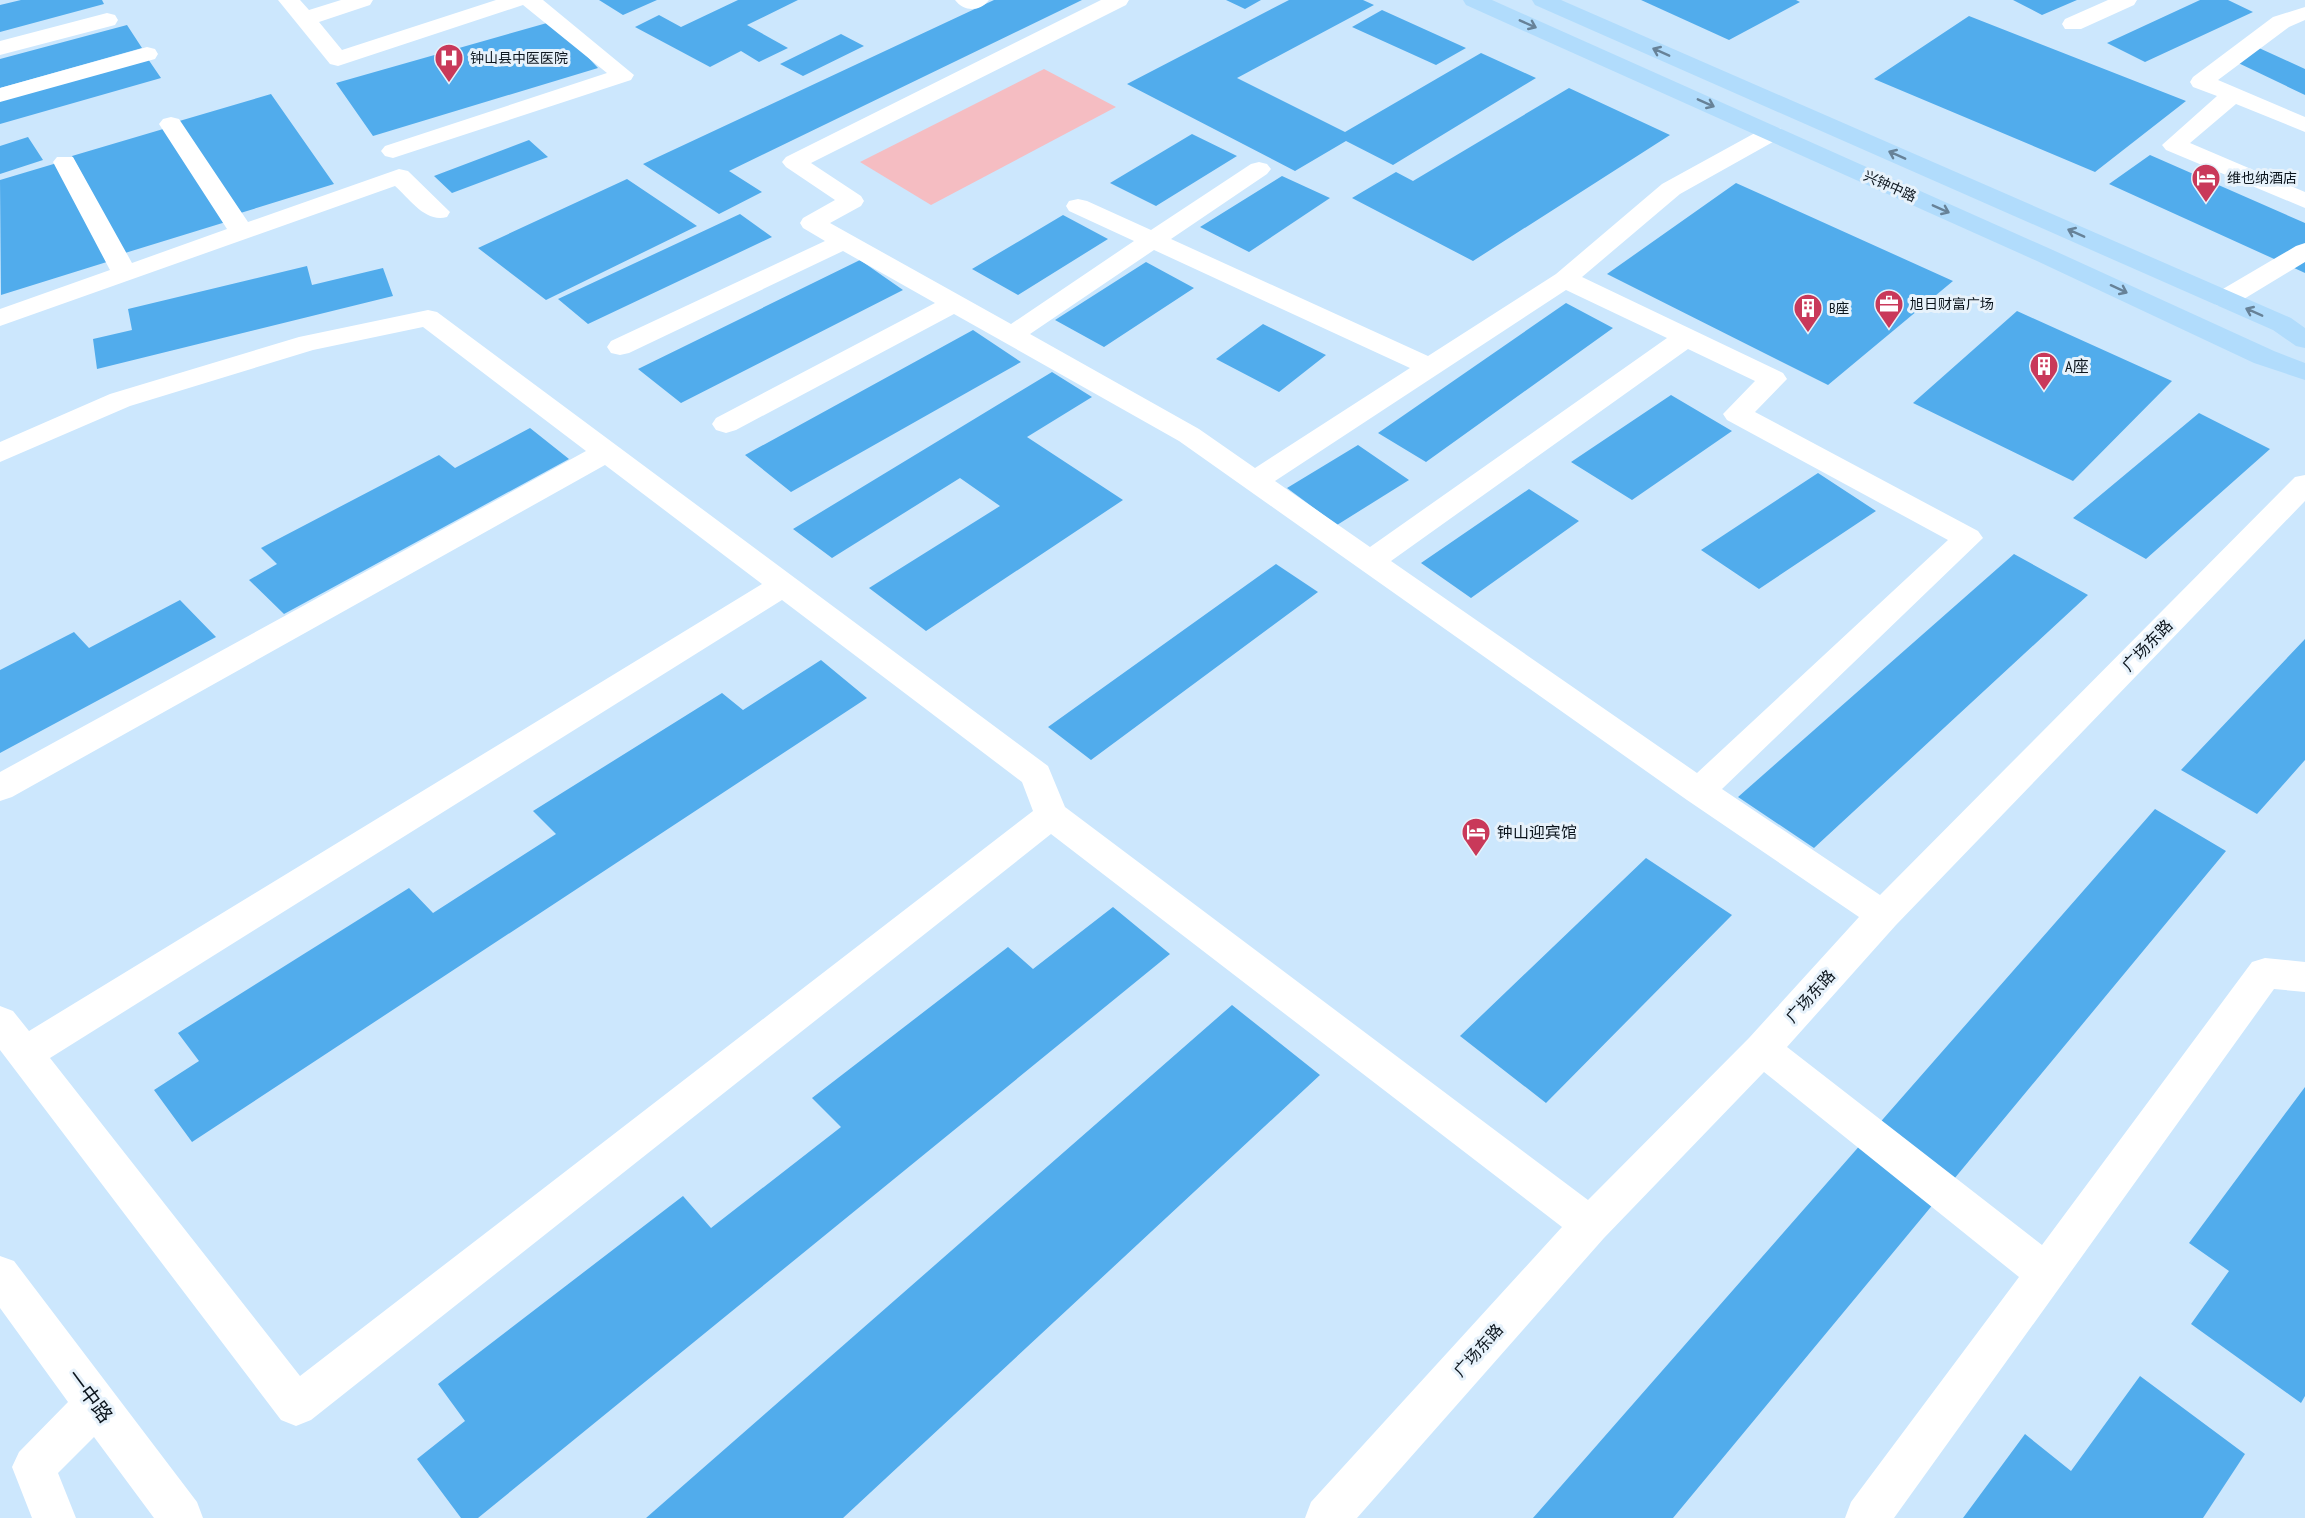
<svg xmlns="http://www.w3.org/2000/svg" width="2305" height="1518" viewBox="0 0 2305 1518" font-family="'PT Sans Narrow','Noto Sans SC',sans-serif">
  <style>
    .green { fill: #f5bdc2 }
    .building { fill: #51acec }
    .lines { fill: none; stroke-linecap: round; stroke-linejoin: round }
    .minor { fill: #fff; fill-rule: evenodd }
    .major { fill: #b1dcfc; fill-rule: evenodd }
    .oneway { stroke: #678298 }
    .labels { text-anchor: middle; stroke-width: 6; stroke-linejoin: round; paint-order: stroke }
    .far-poi-label { font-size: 14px; fill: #0c151d; stroke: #e7f2fb; text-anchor: start }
    .far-street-label { font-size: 14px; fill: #0c151d; stroke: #e7f2fb }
    .poi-label { font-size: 16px; fill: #0c151d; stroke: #e7f2fb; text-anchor: start }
    .street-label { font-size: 16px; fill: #0c151d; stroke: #e7f2fb }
    .near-street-label { font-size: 20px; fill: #0c151d; stroke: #e7f2fb }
  </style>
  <rect width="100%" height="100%" fill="#cce7fd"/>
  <path class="green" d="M 1044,69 L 1116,107 L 931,205 L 860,162 Z"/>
  <path class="building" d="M 21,0 L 102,0 L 104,4 L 0,32 L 0,5 Z
    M 599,0 L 657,0 L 623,15 Z
    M 738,0 L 798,0 L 747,25 L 788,48 L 759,62 L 741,51 L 710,67 L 635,27 L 659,15 L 681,27 Z
    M 994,0 L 1082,0 L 729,171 L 762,192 L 719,214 L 643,164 Z
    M 1226,0 L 1261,0 L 1245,9 Z
    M 1289,0 L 1363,0 L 1374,5 L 1237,78 L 1345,132 L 1481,53 L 1536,78 L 1393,165 L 1346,141 L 1295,171 L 1127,84 Z
    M 1641,0 L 1796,0 L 1800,2 L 1729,40 Z
    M 2013,0 L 2077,0 L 2042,15 Z
    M 2200,0 L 2228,0 L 2253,12 L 2145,62 L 2107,43 Z
    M 1382,10 L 1466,48 L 1436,65 L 1352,27 Z
    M 1969,16 L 2186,101 L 2095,172 L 1874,79 Z
    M 554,21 L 598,68 L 373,136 L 336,83 Z
    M 127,25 L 142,48 L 0,88 L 0,59 Z
    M 841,34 L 864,46 L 803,76 L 780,64 Z
    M 2259,48 L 2305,69 L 2305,95 L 2232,60 Z
    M 148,59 L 161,78 L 0,124 L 0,101 Z
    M 1569,88 L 1670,135 L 1473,261 L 1352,198 L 1396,172 L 1413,181 Z
    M 271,94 L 334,184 L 234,215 L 176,122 Z
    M 170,127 L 229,221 L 125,253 L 72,156 Z
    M 1192,134 L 1237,156 L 1156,206 L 1110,183 Z
    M 28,137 L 43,160 L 0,174 L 0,146 Z
    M 529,140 L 548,157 L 452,193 L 434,176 Z
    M 2150,155 L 2305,223 L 2305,273 L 2109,184 Z
    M 57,163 L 110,261 L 1,295 L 0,180 Z
    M 1282,176 L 1330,198 L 1249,252 L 1200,227 Z
    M 627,179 L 697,226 L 546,300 L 478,248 Z
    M 1736,183 L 1953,281 L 1828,385 L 1607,274 Z
    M 740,214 L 772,237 L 588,324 L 558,299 Z
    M 1063,215 L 1108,239 L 1018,295 L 972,269 Z
    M 860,260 L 903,290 L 681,403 L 638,369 Z
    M 1146,262 L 1194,288 L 1104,347 L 1055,320 Z
    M 307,266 L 312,285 L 383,268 L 393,296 L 97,369 L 93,339 L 132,330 L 128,309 Z
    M 1566,303 L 1613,328 L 1426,462 L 1378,433 Z
    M 2017,311 L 2172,381 L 2073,481 L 1913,403 Z
    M 1263,324 L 1326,355 L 1279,392 L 1216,359 Z
    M 973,330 L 1021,362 L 791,492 L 745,455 Z
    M 1052,372 L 1092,397 L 1027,437 L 1123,500 L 926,631 L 869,588 L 1000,506 L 960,478 L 832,558 L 793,529 Z
    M 1671,395 L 1732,431 L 1632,500 L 1571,462 Z
    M 2199,413 L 2270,449 L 2146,559 L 2073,518 Z
    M 530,428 L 569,459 L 284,614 L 249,580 L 277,564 L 261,548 L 439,455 L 455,468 Z
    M 1358,445 L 1409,480 L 1337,525 L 1287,488 Z
    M 1818,473 L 1876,511 L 1759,589 L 1701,550 Z
    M 1529,489 L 1579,521 L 1471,598 L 1421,563 Z
    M 2014,554 L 2088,595 L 1814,848 L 1738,797 Z
    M 1276,564 L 1318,592 L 1091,760 L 1048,727 Z
    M 180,600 L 216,637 L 0,753 L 0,670 L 74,632 L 89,648 Z
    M 2305,639 L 2305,760 L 2257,814 L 2181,770 Z
    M 821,660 L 867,698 L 192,1142 L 154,1090 L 199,1061 L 178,1033 L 409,888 L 433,913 L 556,834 L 533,811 L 722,693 L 743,710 Z
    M 2155,809 L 2226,851 L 1673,1518 L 1533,1518 Z
    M 1646,858 L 1732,915 L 1546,1103 L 1460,1036 Z
    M 1113,907 L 1170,954 L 478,1518 L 461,1518 L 417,1459 L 465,1421 L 438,1384 L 683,1196 L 711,1228 L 841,1127 L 812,1098 L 1008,947 L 1033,969 Z
    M 1232,1005 L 1320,1075 L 843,1518 L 646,1518 Z
    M 2305,1087 L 2305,1396 L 2301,1403 L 2191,1324 L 2229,1271 L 2189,1243 Z
    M 2140,1376 L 2245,1454 L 2203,1518 L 1963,1518 L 2025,1434 L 2071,1471 Z"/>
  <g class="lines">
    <path class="minor" d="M 278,0 L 300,0 L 309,10 L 341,0 L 373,0 L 370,5 L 319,22 L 342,50 L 496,0 L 543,0 L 634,75 L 631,80 L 393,158 L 385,156 L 381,151 L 385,146 L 607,73 L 523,5 L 338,66 L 330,64 Z
      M 955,0 L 989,0 C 980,12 964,12 955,0 Z
      M 1101,0 L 1129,0 L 1126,5 L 811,163 L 861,196 L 864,201 L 861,206 L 830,223 L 1011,324 L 1134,241 L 1069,211 L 1066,206 L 1069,201 L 1078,199 L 1087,201 L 1151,230 L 1251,164 L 1259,162 L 1267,164 L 1271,169 L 1267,174 L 1171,239 L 1428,356 L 1556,274 L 1662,184 L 1764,128 L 1780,128 L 1784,133 L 1780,138 L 1680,194 L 1582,277 L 1783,373 L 1787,379 L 1755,412 L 1978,531 L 1983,538 L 1722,789 L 1880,895 L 2295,477 L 2305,475 L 2305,501 L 1896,925 L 1787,1047 L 2042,1245 L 2252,962 L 2265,958 L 2305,962 L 2305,992 L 2274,989 L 1894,1518 L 1845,1518 L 1851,1502 L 2019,1277 L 1764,1072 L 1604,1238 L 1357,1518 L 1305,1518 L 1311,1502 L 1562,1227 L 1051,834 L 311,1420 L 296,1426 L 281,1420 L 0,1050 L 0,1006 L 13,1011 L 29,1031 L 762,584 L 605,465 L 12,797 L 0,801 L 0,772 L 586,451 L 423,327 L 313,350 L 130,406 L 0,462 L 0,442 L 110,394 L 299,337 L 428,310 L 437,312 L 1048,766 L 1065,807 L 1588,1200 L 1749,1038 L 1859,917 L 1687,800 L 1179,441 L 954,314 L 736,430 L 726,433 L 716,430 L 712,424 L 716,418 L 935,303 L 843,251 L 629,353 L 620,355 L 611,353 L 607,347 L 611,341 L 825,241 L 803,228 L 800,223 L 803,218 L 835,200 L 786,167 L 782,162 L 786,157 ZM 1154,250 L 1410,368 L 1255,468 L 1199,429 L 1030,334 ZM 1566,290 L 1667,338 L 1370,547 L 1275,481 ZM 1688,349 L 1755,381 L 1723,414 L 1727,420 L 1948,540 L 1697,773 L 1391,561 ZM 782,600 L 1022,782 L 1033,811 L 300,1376 L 50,1058 Z
      M 2108,0 L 2137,0 L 2134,5 L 2081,29 L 2065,29 L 2062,24 L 2065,19 Z
      M 2305,7 L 2305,20 L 2289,27 L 2218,80 L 2305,117 L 2305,132 L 2236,104 L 2190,143 L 2305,192 L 2305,208 L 2166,150 L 2162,145 L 2217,96 L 2193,87 L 2190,82 L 2193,77 L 2273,17 Z
      M 107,13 L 115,15 L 118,20 L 115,25 L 0,55 L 0,41 Z
      M 147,47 L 155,49 L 158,54 L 155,59 L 0,102 L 0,88 Z
      M 171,117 L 179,119 L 248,222 L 399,169 L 408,171 L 450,212 L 447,217 C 425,223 410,199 395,186 L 0,326 L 0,309 L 110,270 L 53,162 L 57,157 L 73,157 L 132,263 L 227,229 L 159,124 L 163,119 Z
      M 2305,243 L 2305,262 L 2234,305 L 2225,307 L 2216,305 L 2212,299 L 2216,293 L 2296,246 Z
      M 0,1256 L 14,1261 L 197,1502 L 203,1518 L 154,1518 L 94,1437 L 58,1473 L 76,1518 L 32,1518 L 12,1467 L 19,1452 L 68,1402 L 0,1308 Z"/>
    <path class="major" d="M 1463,0 L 1492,0 L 2055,251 L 2274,351 L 2305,363 L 2305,380 L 2254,363 L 2037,261 L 1466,5 Z
      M 1532,0 L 1561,0 L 2291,318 L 2305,328 L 2305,348 L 2296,346 L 2273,330 L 1535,5 Z"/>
  </g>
  <defs><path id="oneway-shaft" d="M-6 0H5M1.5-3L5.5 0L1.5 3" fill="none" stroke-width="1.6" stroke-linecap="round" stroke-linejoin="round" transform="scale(1.5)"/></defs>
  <g class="oneway">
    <use href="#oneway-shaft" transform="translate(1528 24) rotate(24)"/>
    <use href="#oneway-shaft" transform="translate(1661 52) rotate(-156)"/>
    <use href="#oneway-shaft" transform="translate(1706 103) rotate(24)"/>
    <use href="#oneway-shaft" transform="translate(1897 155) rotate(-156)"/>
    <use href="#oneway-shaft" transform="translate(1941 209) rotate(24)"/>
    <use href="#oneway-shaft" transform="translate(2076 233) rotate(-156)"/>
    <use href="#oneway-shaft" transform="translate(2119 289) rotate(25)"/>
    <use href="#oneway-shaft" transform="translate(2254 312) rotate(-156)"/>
  </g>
  <defs>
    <g id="hospital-pin" transform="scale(1.5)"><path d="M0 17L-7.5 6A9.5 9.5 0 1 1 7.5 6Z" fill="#c9395a" stroke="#e7f2fb"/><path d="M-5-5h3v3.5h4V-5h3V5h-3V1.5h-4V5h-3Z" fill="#fff"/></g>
    <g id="hotel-pin" transform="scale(1.5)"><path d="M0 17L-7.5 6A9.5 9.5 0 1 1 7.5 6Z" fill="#c9395a" stroke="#e7f2fb"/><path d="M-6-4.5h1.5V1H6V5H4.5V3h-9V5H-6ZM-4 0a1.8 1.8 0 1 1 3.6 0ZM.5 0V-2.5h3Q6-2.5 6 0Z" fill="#fff"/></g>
    <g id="office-pin" transform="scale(1.5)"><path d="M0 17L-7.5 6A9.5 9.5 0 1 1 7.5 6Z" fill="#c9395a" stroke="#e7f2fb"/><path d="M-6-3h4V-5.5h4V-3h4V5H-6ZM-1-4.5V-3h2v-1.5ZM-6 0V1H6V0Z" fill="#fff"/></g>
    <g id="building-pin" transform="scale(1.5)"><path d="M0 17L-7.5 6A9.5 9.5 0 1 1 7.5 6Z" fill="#c9395a" stroke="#e7f2fb"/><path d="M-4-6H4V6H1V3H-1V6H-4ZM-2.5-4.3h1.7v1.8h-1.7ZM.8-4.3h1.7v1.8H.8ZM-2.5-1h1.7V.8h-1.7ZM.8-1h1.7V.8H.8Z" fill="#fff"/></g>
  </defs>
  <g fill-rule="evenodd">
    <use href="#hospital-pin" x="449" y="58"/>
    <use href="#hotel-pin" x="2206" y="178"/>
    <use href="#office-pin" x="1889" y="304"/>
    <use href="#building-pin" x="1808" y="308"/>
    <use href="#building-pin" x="2044" y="366"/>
    <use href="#hotel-pin" x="1476" y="832"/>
  </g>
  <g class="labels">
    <g class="far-poi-label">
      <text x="470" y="63">钟山县中医医院</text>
      <text x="2227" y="183">维也纳酒店</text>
      <text x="1910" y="309">旭日财富广场</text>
      <text x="1829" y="313">B座</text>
    </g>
    <g class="far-street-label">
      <text transform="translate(1890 186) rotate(24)" y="5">兴钟中路</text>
    </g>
    <g class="poi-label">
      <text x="2065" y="372">A座</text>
      <text x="1497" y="838">钟山迎宾馆</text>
    </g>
    <g class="street-label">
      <text transform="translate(2147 645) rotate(-46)" y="6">广场东路</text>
      <text transform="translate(1810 996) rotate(-48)" y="6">广场东路</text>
      <text transform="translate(1478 1350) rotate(-48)" y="6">广场东路</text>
    </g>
    <g class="near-street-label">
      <text transform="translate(90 1396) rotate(53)" y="7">一中路</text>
    </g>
  </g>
</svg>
